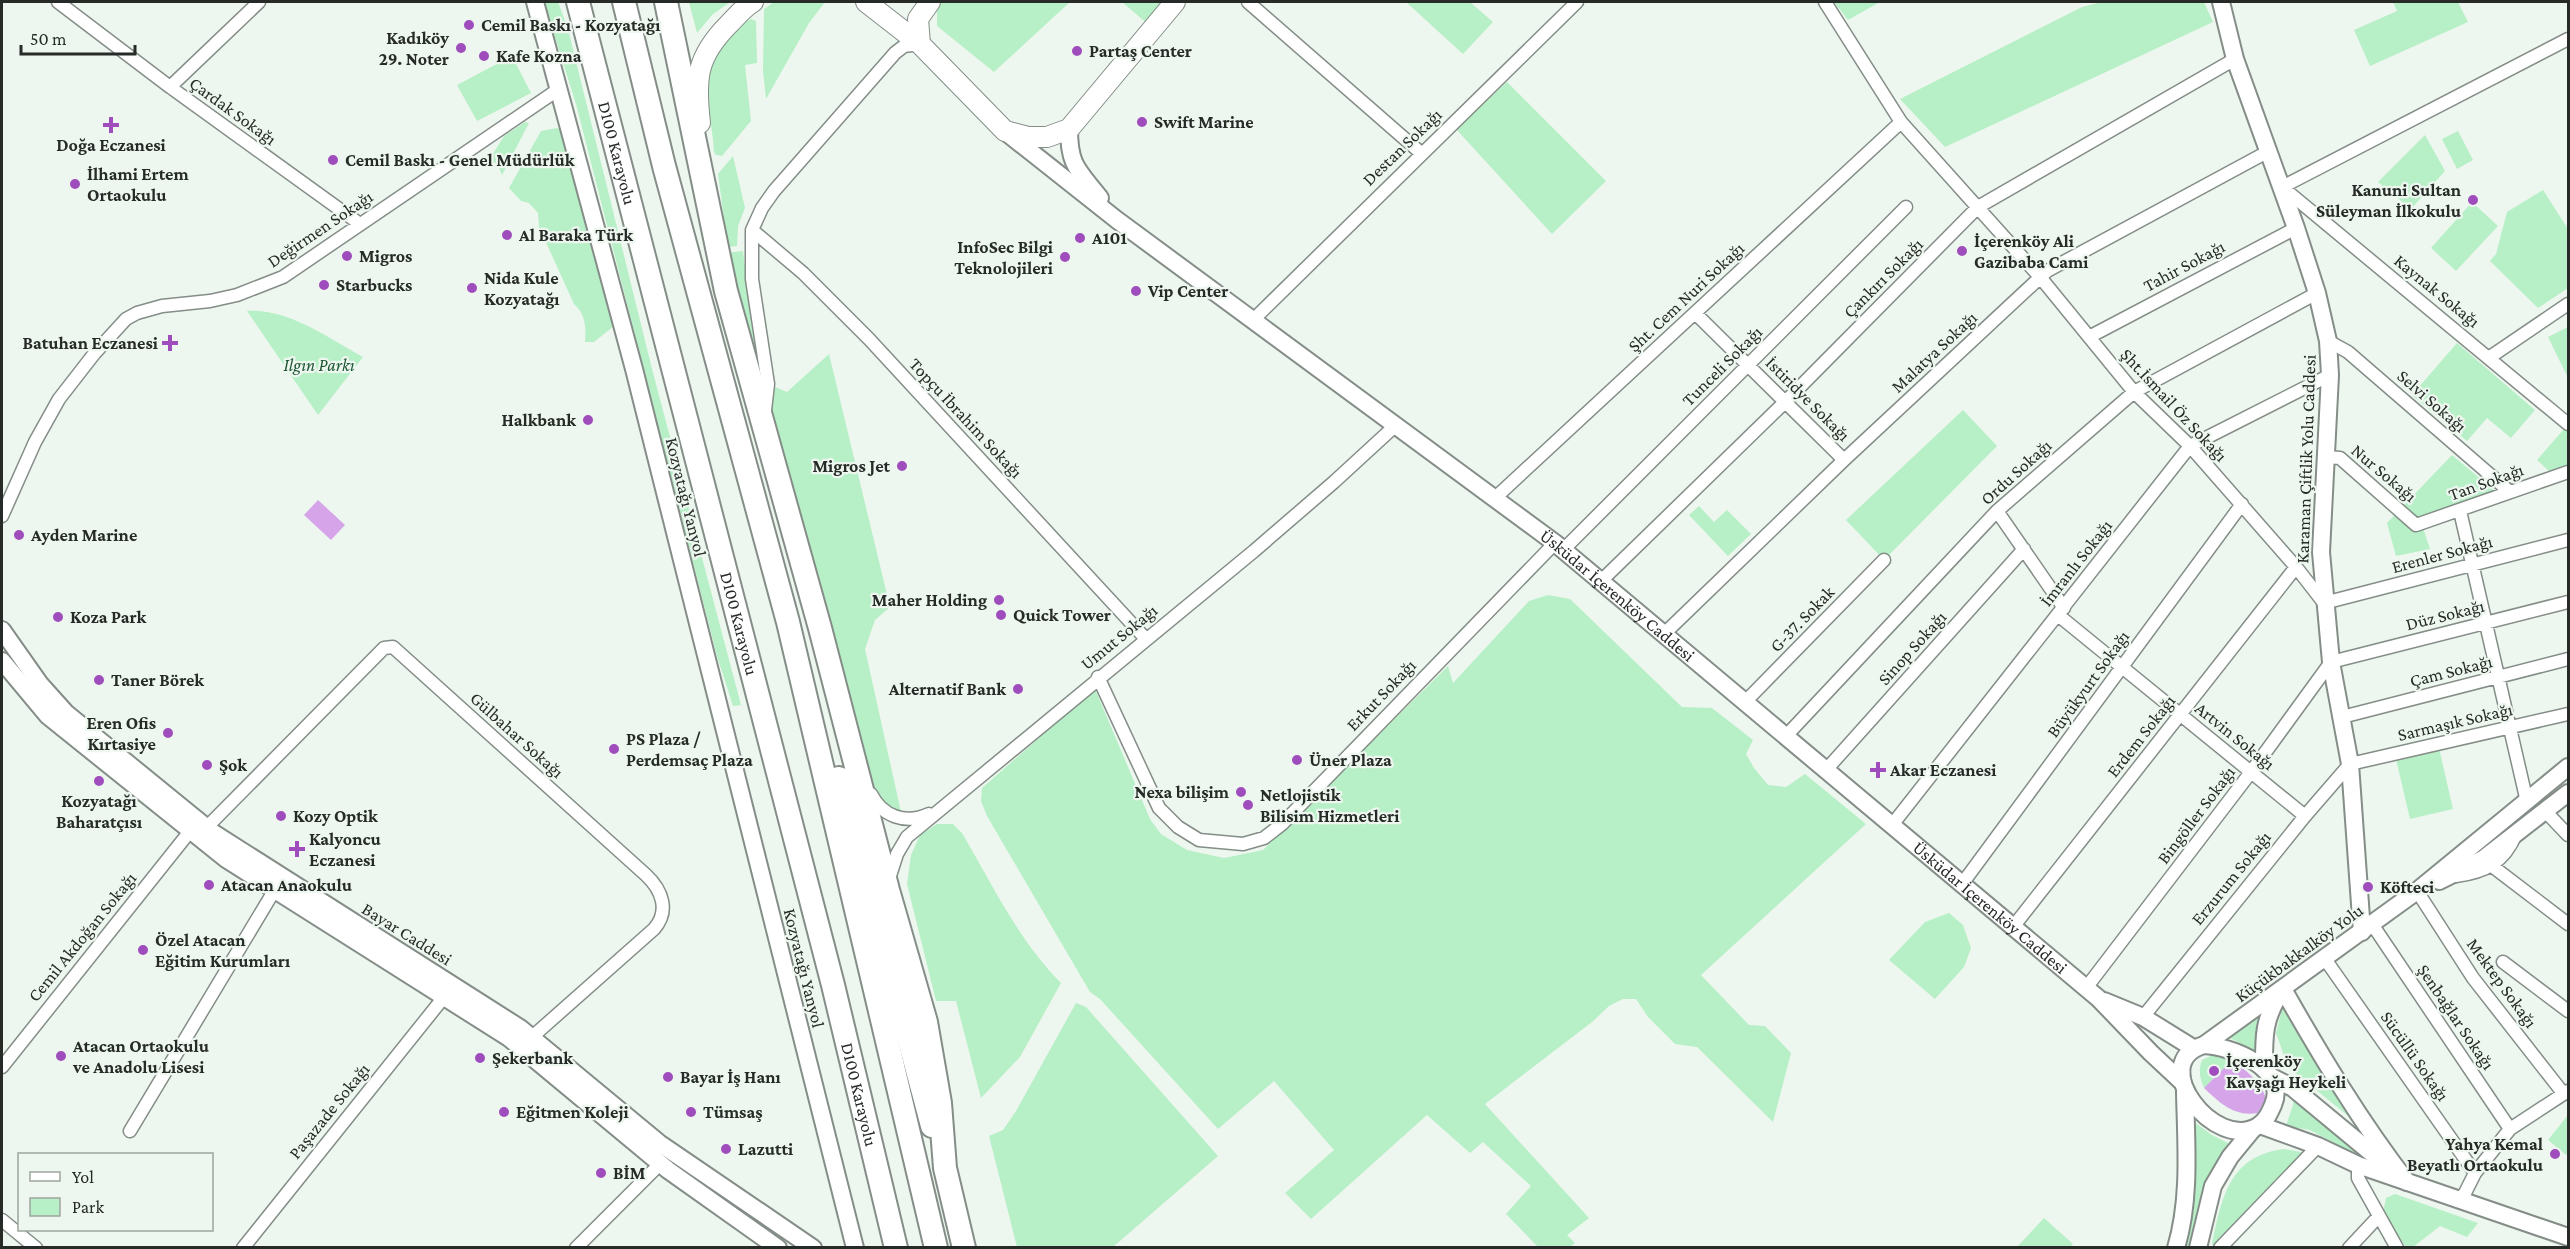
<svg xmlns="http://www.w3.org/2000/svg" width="2570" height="1249" viewBox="0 0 2570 1249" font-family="'Crimson Pro',serif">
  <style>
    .green { fill: #b7efc6 }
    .water { fill: #d6a4e9 }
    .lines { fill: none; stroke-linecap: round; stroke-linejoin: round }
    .street-casing { stroke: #848d87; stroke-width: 15 }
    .secondary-casing { stroke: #848d87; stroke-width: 20 }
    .primary-casing { stroke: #848d87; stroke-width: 22 }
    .highway-casing { stroke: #848d87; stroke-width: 26 }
    .street { stroke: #fff; stroke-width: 12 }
    .secondary { stroke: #fff; stroke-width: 16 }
    .primary { stroke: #fff; stroke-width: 20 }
    .highway { stroke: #fff; stroke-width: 22 }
    .poi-dot { fill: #9f4dbc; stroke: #edf7ef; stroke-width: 2 }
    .labels { text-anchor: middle; stroke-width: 4.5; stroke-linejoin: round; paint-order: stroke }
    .poi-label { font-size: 18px; font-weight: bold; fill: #272b28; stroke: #edf7ef; text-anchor: start }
    .street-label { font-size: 18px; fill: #272b28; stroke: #edf7ef }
    .park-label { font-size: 18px; font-style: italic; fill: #1c5532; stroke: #edf7ef }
  </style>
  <rect width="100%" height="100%" fill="#edf7ef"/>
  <path class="green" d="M 544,2 L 558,2 L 568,29 L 652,369 L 741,705 L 733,706 L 717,656 L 576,104 Z
    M 689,2 L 730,2 L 712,15 L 697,33 Z
    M 774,2 L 825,2 L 809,23 L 766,99 L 763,71 L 764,9 Z
    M 943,2 L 1070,2 L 994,72 L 937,26 L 937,6 Z
    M 1122,2 L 1168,2 L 1149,25 Z
    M 1406,2 L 1470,2 L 1493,22 L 1463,54 Z
    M 1834,2 L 1880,2 L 1848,20 Z
    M 2102,2 L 2204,2 L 2213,22 L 1945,147 L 1900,99 L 2082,7 Z
    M 2393,2 L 2458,2 L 2468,22 L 2370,66 L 2354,30 L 2397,11 Z
    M 751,19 L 756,21 L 757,63 L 745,65 L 751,121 L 722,156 L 716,155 L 714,152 C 713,130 707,108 708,87 C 708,62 729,30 751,19 Z
    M 512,56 L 531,93 L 477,121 L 457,85 Z
    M 1507,82 L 1606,181 L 1552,234 L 1456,129 Z
    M 525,122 L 529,123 L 502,175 L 497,163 L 491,162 L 486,165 L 504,136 Z
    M 557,128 L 562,130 L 614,326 L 594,342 L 585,342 C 586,327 586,315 574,304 L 539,227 L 538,213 L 529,203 L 521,201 L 509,188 L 541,131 Z
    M 2458,131 L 2473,160 L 2457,169 L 2442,139 Z
    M 2425,135 L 2445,171 L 2411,209 L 2378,182 Z
    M 733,156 L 745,208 L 738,226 L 737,246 L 728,247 L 718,174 Z
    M 2543,190 L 2568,229 L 2568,288 L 2538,308 L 2490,261 L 2496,254 L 2507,212 Z
    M 2472,202 L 2498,226 L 2456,271 L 2431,248 Z
    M 743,251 L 758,375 L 725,253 Z
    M 247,311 C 288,308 328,338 363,357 L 318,415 Z
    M 2568,327 L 2568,378 L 2548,337 Z
    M 2457,343 L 2535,410 L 2511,438 L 2487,418 L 2467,441 L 2412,395 Z
    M 829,354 L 890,607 L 875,620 L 865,649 L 901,812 L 876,805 L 763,423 L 768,384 L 787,392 Z
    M 1963,410 L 1997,446 L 1884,560 L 1846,520 Z
    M 2564,429 L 2568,432 L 2568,467 L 2550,472 L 2537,460 Z
    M 2452,455 L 2496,492 L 2420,519 L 2430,549 L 2396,556 L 2387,523 Z
    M 1699,506 L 1714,522 L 1727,510 L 1751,534 L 1728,556 L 1689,515 Z
    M 1548,595 L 1570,599 L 1682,707 L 1712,708 L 1753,740 L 1746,754 L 1754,768 L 1768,785 L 1786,787 L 1805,774 L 1866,824 L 1701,975 L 1749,1025 L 1765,1026 L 1791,1053 L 1773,1122 L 1697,1047 L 1675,1044 L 1648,1017 L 1636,999 L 1623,999 L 1609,1006 L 1592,1022 L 1485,1104 L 1589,1218 L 1567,1235 L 1575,1243 L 1570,1247 L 1539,1248 L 1506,1214 L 1531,1186 L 1483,1142 L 1470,1153 L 1427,1115 L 1311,1219 L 1285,1193 L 1334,1150 L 1274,1081 L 1218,1129 L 1100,999 L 1090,992 L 987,816 L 981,801 L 982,788 L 1095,689 L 1150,819 L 1161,834 L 1187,850 L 1224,858 L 1263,850 L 1448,666 L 1453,683 L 1529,601 Z
    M 2439,748 L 2453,809 L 2410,819 L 2396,759 Z
    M 937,824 L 953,824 L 962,833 C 992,884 1019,941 1061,983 L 1020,1057 L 981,1098 L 956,1001 L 936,1001 L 907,884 L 911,855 L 920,835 Z
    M 1949,913 L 1963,925 L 1971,948 L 1964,967 L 1935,999 L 1889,960 L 1925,922 Z
    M 1076,1003 L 1086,1007 L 1218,1156 L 1113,1247 L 1017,1247 L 989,1136 L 1003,1130 L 1016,1111 Z
    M 2283,1005 L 2358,1124 L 2288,1067 L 2276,1033 Z
    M 2264,1008 L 2257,1052 L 2230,1038 L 2221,1037 Z
    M 2213,1055 L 2222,1055 L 2232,1060 L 2204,1088 C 2200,1078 2198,1071 2202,1060 Z
    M 2293,1095 L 2386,1171 L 2310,1130 L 2286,1126 L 2293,1105 Z
    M 2568,1115 L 2568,1151 L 2566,1155 L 2548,1140 Z
    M 2190,1119 L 2212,1135 L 2234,1146 L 2191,1247 L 2185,1248 L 2189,1230 Z
    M 2284,1149 L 2306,1153 L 2218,1247 L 2212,1244 C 2222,1197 2229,1156 2284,1149 Z
    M 2395,1194 L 2478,1223 L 2467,1237 L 2440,1226 L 2413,1247 L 2406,1247 L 2383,1213 L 2386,1198 Z
    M 2044,1218 L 2073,1244 L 2070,1247 L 2017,1247 Z"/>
  <path class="water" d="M 318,500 L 345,525 L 331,540 L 304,515 Z
    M 2232,1060 C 2246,1070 2260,1081 2266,1098 L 2258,1113 C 2234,1117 2220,1103 2204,1088 Z"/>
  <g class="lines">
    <g class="street-casing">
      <path id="street" d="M 58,2 L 170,87 L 360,224
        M 1248,2 L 1421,153
        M 1825,2 L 1901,122 L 2040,277 L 2134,392 L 2190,446 L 2296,567 L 2324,603 L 2568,540
        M 2568,39 L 2282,187 L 2568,424
        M 170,87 L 259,2
        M 752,230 L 803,273 L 869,339 L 1146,639
        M 1695,313 L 1844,460
        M 1253,320 L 1577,2
        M 2089,337 L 2296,228
        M 2328,341 L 2348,352 L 2510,492
        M 2490,357 L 2568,304
        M 765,410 L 768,384 L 752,279 L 752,230 L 762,208 L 774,191 L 895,53 L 904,46 L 920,44
        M 2326,457 L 2340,458 L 2416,525 L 2568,472
        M 1495,498 L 1901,122
        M 1997,511 L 2064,608
        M 2460,511 L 2527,802
        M 2,516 L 35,442 L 59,399 L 94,354 L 126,319 L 137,313 L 162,306 L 210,301 L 237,295 L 283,277 L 559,89
        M 1563,550 L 1906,207
        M 1601,581 L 1785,402 L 1978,207 L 2235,59
        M 2058,615 L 2305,816
        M 1664,634 L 1844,460 L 2047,271 L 2269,151
        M 1098,677 L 1159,808 L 1178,827 L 1199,840 L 1243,844 L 1264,838 L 1282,824 L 1555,543
        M 1745,702 L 1884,560
        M 2342,717 L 2568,659
        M 1786,736 L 1997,511 L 2134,392 L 2317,293
        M 1826,770 L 2024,549
        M 871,794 C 882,816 905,825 929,814
        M 2545,811 L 2568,835
        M 1892,825 L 2190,446 L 2330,375
        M 206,828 L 384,648 L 393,647 L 646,875 C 662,890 670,911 654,929 L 532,1037
        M 2492,866 L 2568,924
        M 2456,876 C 2485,872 2504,863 2516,834
        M 889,879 L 897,854 L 907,837 L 1254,551 L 1334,482 L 1396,425
        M 1962,884 L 2242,504
        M 2417,891 L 2473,978 L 2563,1093
        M 2372,924 L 2510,1129
        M 2013,927 L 2296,567
        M 2325,959 L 2475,1173
        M 2503,962 L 2568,1011
        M 2086,988 L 2251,772 L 2331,662 L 2568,602
        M 2143,1017 L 2305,816 L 2350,764 L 2568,714
        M 2,1067 L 191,830
        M 130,1131 L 274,891
        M 2358,1165 L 2358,1178 L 2397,1248
        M 2458,1201 L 2465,1193 L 2475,1173 L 2510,1129 L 2568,1091
        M 2,1220 L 36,1248
        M 243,1248 L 444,997
        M 576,1248 L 660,1164
        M 2220,1248 L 2318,1146
        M 2349,1248 L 2378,1217"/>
    </g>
    <g class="secondary-casing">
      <g id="secondary">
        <path d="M 535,2 L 634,369 L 855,1248"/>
        <path d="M 2221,2 L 2235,59 L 2296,228 L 2317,293 L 2328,341 L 2330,375 L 2321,552 L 2331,662 L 2350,764 L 2362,932"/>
        <path d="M 1069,129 C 1069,166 1078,170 1100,198"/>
        <path id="s1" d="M 1007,133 L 1117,220 L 1555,543 L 2098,998 L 2151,1053 L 2182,1082"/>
        <path d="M 2,630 L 40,684 L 66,713 L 212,832 L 520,1028 L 659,1143 L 813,1248"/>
        <path d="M 2,661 L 48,716 L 226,859 L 509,1038 L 668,1170 L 778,1248"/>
        <path d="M 2439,881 L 2483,859 L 2568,793"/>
        <path d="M 2283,989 C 2321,1056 2360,1121 2407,1182"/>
        <path d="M 2104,1001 L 2143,1017 L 2193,1048"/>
        <path d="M 2204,1045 L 2417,891 L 2568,767"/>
        <path d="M 2204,1045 C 2230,1046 2289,1068 2273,1105 C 2269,1114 2266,1121 2258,1126 C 2215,1153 2145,1062 2204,1045 Z"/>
        <path d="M 2264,1069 C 2264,1039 2263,1021 2279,995"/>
        <path d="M 2270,1076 L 2293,1088 L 2386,1165"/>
        <path d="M 2260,1125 L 2318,1146 L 2358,1165 L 2568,1237"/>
        <path d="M 2176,1248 C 2191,1198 2186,1143 2185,1092"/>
        <path d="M 2198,1248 L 2213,1186 L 2230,1157 L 2253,1129"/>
      </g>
    </g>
    <g class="primary-casing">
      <path id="primary" d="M 866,2 L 920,44 L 1005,131 L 1028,137 L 1047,137 L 1069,129 L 1175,2
        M 920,44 L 918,19 L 930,2
        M 700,123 C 695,79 696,57 729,24 C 737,16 744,7 753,2"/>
    </g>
    <g class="highway-casing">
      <g id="highway">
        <path id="s2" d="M 578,2 L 833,985 L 896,1248"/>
        <path d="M 624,2 L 664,166 L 788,622 L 936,1248"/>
        <path d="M 666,2 L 726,291 L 820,628 L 888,890 L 926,1022 L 940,1103 L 945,1168 L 964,1248"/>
        <path d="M 839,778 L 932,1126"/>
      </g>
    </g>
    <use href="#street" class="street"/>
    <use href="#secondary" class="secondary"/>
    <use href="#primary" class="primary"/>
    <use href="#highway" class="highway"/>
  </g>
  <g class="poi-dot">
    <circle cx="469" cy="25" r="6"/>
    <circle cx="461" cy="48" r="6"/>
    <circle cx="1077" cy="51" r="6"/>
    <circle cx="484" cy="56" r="6"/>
    <circle cx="1142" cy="122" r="6"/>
    <path d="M108 116h6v6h6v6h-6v6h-6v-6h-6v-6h6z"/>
    <circle cx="333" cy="160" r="6"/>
    <circle cx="75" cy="184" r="6"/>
    <circle cx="2473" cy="200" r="6"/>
    <circle cx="507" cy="235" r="6"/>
    <circle cx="1080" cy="238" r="6"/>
    <circle cx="1962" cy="251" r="6"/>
    <circle cx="347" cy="256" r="6"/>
    <circle cx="1065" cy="257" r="6"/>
    <circle cx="324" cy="285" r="6"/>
    <circle cx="472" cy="288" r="6"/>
    <circle cx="1136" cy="291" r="6"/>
    <path d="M167 334h6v6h6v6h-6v6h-6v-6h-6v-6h6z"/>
    <circle cx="588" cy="420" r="6"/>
    <circle cx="902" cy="466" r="6"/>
    <circle cx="19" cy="535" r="6"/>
    <circle cx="999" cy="600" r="6"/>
    <circle cx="1001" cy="615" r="6"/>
    <circle cx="58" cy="617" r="6"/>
    <circle cx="99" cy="680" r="6"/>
    <circle cx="1018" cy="689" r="6"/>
    <circle cx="168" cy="733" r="6"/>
    <circle cx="614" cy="749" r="6"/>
    <circle cx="1297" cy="760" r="6"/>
    <circle cx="207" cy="765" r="6"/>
    <path d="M1875 761h6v6h6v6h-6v6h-6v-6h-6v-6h6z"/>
    <circle cx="99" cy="781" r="6"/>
    <circle cx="1241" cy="792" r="6"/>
    <circle cx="1248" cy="805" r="6"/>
    <circle cx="281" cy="816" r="6"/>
    <path d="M294 840h6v6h6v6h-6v6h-6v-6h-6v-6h6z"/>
    <circle cx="209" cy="885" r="6"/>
    <circle cx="2368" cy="887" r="6"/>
    <circle cx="143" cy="950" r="6"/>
    <circle cx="61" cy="1056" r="6"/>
    <circle cx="480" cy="1058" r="6"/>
    <circle cx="2214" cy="1071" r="6"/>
    <circle cx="668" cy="1077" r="6"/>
    <circle cx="504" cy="1112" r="6"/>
    <circle cx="691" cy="1112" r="6"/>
    <circle cx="726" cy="1149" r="6"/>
    <circle cx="2555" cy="1154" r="6"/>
    <circle cx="601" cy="1173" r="6"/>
  </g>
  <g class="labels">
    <g class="poi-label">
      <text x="481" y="31">Cemil Baskı - Kozyatağı</text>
      <text x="449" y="44" text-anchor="end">Kadıköy<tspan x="449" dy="21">29. Noter</tspan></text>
      <text x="1089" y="57">Partaş Center</text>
      <text x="496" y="62">Kafe Kozna</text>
      <text x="1154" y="128">Swift Marine</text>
      <text x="111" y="151" text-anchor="middle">Doğa Eczanesi</text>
      <text x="345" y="166">Cemil Baskı - Genel Müdürlük</text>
      <text x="87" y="180">İlhami Ertem<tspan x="87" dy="21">Ortaokulu</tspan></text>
      <text x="2461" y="196" text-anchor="end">Kanuni Sultan<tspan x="2461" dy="21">Süleyman İlkokulu</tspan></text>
      <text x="519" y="241">Al Baraka Türk</text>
      <text x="1092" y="244">A101</text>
      <text x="1974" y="247">İçerenköy Ali<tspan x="1974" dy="21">Gazibaba Cami</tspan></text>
      <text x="1053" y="253" text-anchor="end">InfoSec Bilgi<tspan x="1053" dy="21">Teknolojileri</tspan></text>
      <text x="359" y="262">Migros</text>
      <text x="484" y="284">Nida Kule<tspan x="484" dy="21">Kozyatağı</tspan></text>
      <text x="336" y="291">Starbucks</text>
      <text x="1148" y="297">Vip Center</text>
      <text x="158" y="349" text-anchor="end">Batuhan Eczanesi</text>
      <text x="576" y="426" text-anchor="end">Halkbank</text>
      <text x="890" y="472" text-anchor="end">Migros Jet</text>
      <text x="31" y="541">Ayden Marine</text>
      <text x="987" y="606" text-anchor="end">Maher Holding</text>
      <text x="1013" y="621">Quick Tower</text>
      <text x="70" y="623">Koza Park</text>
      <text x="111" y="686">Taner Börek</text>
      <text x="1006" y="695" text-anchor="end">Alternatif Bank</text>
      <text x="156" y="729" text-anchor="end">Eren Ofis<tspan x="156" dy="21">Kırtasiye</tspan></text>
      <text x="626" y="745">PS Plaza /<tspan x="626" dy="21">Perdemsaç Plaza</tspan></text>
      <text x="1309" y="766">Üner Plaza</text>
      <text x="219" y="771">Şok</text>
      <text x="1890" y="776">Akar Eczanesi</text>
      <text x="1229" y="798" text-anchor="end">Nexa bilişim</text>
      <text x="1260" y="801">Netlojistik<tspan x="1260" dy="21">Bilisim Hizmetleri</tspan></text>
      <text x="99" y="807" text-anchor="middle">Kozyatağı<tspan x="99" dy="21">Baharatçısı</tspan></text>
      <text x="293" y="822">Kozy Optik</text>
      <text x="309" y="845">Kalyoncu<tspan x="309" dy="21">Eczanesi</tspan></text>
      <text x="221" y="891">Atacan Anaokulu</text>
      <text x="2380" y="893">Köfteci</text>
      <text x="155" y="946">Özel Atacan<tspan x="155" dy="21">Eğitim Kurumları</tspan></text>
      <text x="73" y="1052">Atacan Ortaokulu<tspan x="73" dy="21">ve Anadolu Lisesi</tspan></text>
      <text x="492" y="1064">Şekerbank</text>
      <text x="2226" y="1067">İçerenköy<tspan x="2226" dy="21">Kavşağı Heykeli</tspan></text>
      <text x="680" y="1083">Bayar İş Hanı</text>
      <text x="516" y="1118">Eğitmen Koleji</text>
      <text x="703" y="1118">Tümsaş</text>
      <text x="2543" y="1150" text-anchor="end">Yahya Kemal<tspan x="2543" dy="21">Beyatlı Ortaokulu</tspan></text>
      <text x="738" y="1155">Lazutti</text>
      <text x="613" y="1179">BİM</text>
    </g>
    <g class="street-label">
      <text transform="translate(233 111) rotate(36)" y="6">Çardak Sokağı</text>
      <text transform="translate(1402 147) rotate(-44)" y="6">Destan Sokağı</text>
      <text dy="6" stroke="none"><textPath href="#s2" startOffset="156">D100 Karayolu</textPath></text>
      <text transform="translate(320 229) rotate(-34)" y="6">Değirmen Sokağı</text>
      <text transform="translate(2184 266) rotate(-28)" y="6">Tahir Sokağı</text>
      <text transform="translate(1883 278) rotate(-45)" y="6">Çankırı Sokağı</text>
      <text transform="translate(2437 291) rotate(39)" y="6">Kaynak Sokağı</text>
      <text transform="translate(1686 297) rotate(-43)" y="6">Şht. Cem Nuri Sokağı</text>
      <text transform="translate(1934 352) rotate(-43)" y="6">Malatya Sokağı</text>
      <text transform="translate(1722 366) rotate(-45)" y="6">Tunceli Sokağı</text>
      <text transform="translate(1808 399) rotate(45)" y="6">İstiridye Sokağı</text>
      <text transform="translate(2432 401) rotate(41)" y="6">Selvi Sokağı</text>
      <text transform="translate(2174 405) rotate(47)" y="6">Şht.İsmail Öz Sokağı</text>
      <text transform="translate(966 418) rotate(47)" y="6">Topçu İbrahim Sokağı</text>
      <text transform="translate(2306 459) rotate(-88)" y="6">Karaman Çiftlik Yolu Caddesi</text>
      <text transform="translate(2016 472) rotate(-42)" y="6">Ordu Sokağı</text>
      <text transform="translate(2384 473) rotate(40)" y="6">Nur Sokağı</text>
      <text transform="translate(2486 482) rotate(-20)" y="6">Tan Sokağı</text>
      <text transform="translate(686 497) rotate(76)" y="6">Kozyatağı Yanyol</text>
      <text transform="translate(2442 554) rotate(-15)" y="6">Erenler Sokağı</text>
      <text transform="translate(2076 563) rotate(-52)" y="6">İmranlı Sokağı</text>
      <text dy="6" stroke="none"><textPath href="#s1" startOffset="766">Üsküdar İçerenköy Caddesi</textPath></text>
      <text transform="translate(2445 615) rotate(-14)" y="6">Düz Sokağı</text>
      <text transform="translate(1802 619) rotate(-46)" y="6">G-37. Sokak</text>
      <text dy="6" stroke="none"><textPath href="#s2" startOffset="642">D100 Karayolu</textPath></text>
      <text transform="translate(1119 637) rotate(-39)" y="6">Umut Sokağı</text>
      <text transform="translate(1912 648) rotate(-48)" y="6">Sinop Sokağı</text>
      <text transform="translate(2451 671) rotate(-14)" y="6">Çam Sokağı</text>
      <text transform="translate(2088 684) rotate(-54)" y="6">Büyükyurt Sokağı</text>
      <text transform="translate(1381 695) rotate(-46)" y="6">Erkut Sokağı</text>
      <text transform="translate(2455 722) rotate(-13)" y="6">Sarmaşık Sokağı</text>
      <text transform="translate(517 735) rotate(42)" y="6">Gülbahar Sokağı</text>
      <text transform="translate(2141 736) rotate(-52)" y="6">Erdem Sokağı</text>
      <text transform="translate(2235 736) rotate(39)" y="6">Artvin Sokağı</text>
      <text transform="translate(2196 815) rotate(-53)" y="6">Bingöller Sokağı</text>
      <text transform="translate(2231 878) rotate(-51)" y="6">Erzurum Sokağı</text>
      <text dy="6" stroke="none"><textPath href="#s1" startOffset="1252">Üsküdar İçerenköy Caddesi</textPath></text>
      <text transform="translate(407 934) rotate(32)" y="6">Bayar Caddesi</text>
      <text transform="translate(82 937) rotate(-51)" y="6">Cemil Akdoğan Sokağı</text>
      <text transform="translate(2299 953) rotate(-36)" y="6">Küçükbakkalköy Yolu</text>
      <text transform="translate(804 968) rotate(76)" y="6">Kozyatağı Yanyol</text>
      <text transform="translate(2502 983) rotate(54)" y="6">Mektep Sokağı</text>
      <text transform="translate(2456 1017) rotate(56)" y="6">Şenbağlar Sokağı</text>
      <text transform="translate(2415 1056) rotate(55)" y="6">Sücüllü Sokağı</text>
      <text dy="6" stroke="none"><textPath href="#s2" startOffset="1128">D100 Karayolu</textPath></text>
      <text transform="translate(329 1111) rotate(-51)" y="6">Paşazade Sokağı</text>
    </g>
    <g class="park-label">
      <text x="319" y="371">Ilgın Parkı</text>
    </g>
  </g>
  <rect width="2570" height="1249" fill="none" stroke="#272b28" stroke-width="6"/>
  <rect x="18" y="1153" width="195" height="78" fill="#edf7ef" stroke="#9ea59f" stroke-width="1.5"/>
  <rect x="30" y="1172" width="30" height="9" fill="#ffffff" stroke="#9ea59f" stroke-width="1.5"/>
  <text x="72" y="1183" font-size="18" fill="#272b28">Yol</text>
  <rect x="30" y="1198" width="30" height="18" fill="#b7efc6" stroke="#9ea59f" stroke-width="1.5"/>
  <text x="72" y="1213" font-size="18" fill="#272b28">Park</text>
  <path d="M21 45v9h114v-9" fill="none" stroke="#272b28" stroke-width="3"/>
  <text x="30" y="45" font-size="18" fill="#272b28" stroke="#edf7ef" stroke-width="4.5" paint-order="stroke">50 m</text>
</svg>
